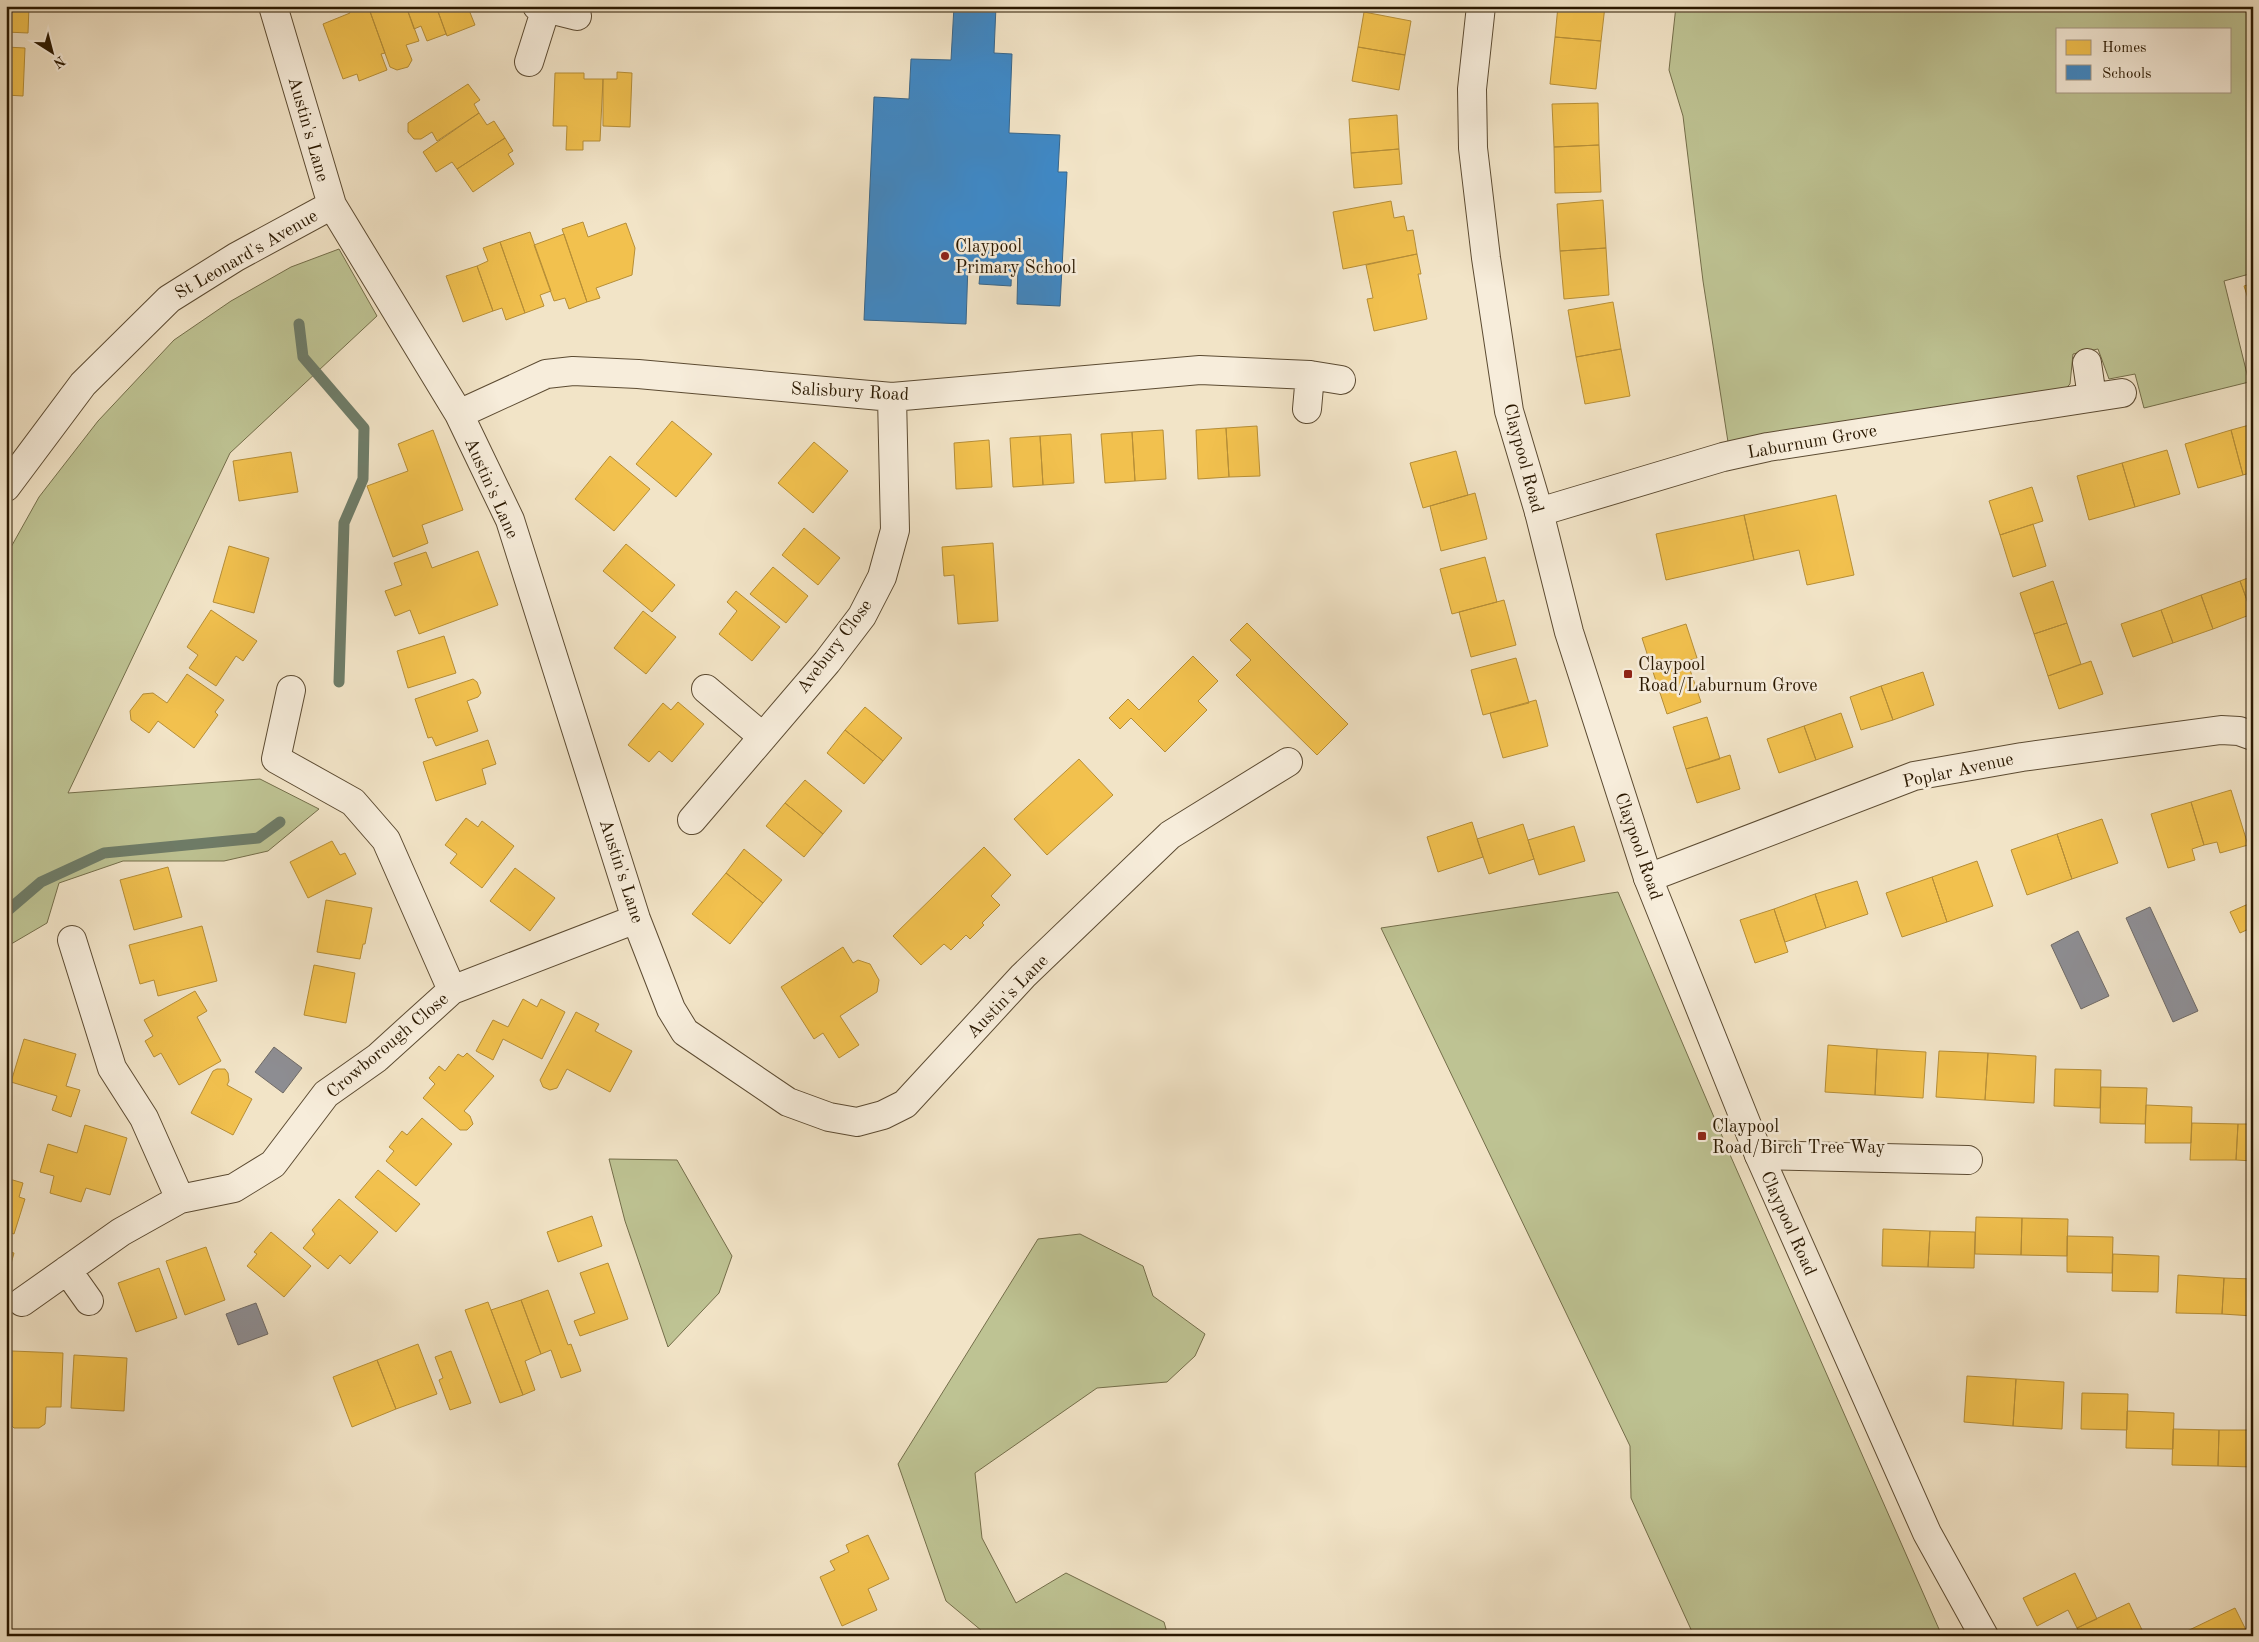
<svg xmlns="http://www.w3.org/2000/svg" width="2259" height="1642" viewBox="0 0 2259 1642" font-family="'Old Standard TT',serif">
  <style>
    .green { fill: #bec393; stroke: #746e4a; fill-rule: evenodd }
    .homes { fill: #f2c14e; stroke: #b68e37 }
    .schools { fill: #3f88c5; stroke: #39668a }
    .industry { fill: #8d8d92; stroke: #6f6a66 }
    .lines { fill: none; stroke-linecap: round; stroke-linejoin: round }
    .stream { stroke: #6e7c68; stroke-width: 11 }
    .minor-casing { stroke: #5c4b32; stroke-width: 30 }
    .tertiary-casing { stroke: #5c4b32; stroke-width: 30 }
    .minor { stroke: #f7eddb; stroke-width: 28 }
    .tertiary { stroke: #f7eddb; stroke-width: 28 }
    .poi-dot { fill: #8f2418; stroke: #f7eddb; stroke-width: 2 }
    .labels { text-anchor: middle; stroke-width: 5; stroke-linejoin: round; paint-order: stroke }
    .street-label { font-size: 18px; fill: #2a1800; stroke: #f7eddb }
    .poi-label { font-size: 18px; fill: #2a1800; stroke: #f7eddb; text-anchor: start }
  </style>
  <rect width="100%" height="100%" fill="#f2e4c7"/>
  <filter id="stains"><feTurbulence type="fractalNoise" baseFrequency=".004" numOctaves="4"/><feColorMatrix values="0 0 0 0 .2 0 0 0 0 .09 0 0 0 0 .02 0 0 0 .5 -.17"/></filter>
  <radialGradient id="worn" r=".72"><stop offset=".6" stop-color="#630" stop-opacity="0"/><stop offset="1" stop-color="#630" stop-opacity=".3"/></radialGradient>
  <path class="green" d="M 1676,6 L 2253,6 L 2253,273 L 2224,281 L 2249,382 L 2144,408 L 2135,374 L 2109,379 L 2098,349 L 2073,354 L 2070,384 L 2062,392 L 1728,442 L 1703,281 L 1683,116 L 1669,70 ZM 2058,29 L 2230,29 L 2230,91 L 2058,91 Z
    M 339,249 L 377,316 L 230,453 L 68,793 L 260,779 L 319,809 L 268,851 L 224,861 L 123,861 L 59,883 L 47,923 L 6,947 L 6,556 L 39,497 L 98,421 L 174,340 L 231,301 L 291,267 Z
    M 1618,892 L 1731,1157 L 1942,1636 L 1694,1636 L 1631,1498 L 1630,1446 L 1381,928 Z
    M 609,1159 L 677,1160 L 732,1256 L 719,1293 L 668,1347 L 625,1221 Z
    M 1080,1234 L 1143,1266 L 1153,1296 L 1205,1334 L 1195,1356 L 1167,1382 L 1097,1388 L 975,1473 L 982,1538 L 1016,1603 L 1066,1573 L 1164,1622 L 1168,1636 L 988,1636 L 946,1601 L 898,1464 L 1038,1239 Z"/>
  <path class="homes" d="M 6,6 L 29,6 L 28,33 L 6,32 Z
    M 347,6 L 368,6 L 385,53 L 381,54 L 387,70 L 359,81 L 357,74 L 343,79 L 323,24 L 350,13 Z
    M 368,6 L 406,6 L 419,41 L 406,45 L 412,60 L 408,67 L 397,70 L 390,67 Z
    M 406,6 L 436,6 L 446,34 L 427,41 L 421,26 L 414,29 Z
    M 436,6 L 473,6 L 474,8 L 469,10 L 475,25 L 447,36 Z
    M 1558,6 L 1605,6 L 1601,41 L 1555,37 Z
    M 1364,12 L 1411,21 L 1405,55 L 1358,47 Z
    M 1555,37 L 1601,41 L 1596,89 L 1550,84 Z
    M 6,47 L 25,48 L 23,96 L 6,95 Z
    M 1358,47 L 1405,55 L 1399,90 L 1352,81 Z
    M 617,72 L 632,73 L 630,127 L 603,126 L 603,79 L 617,79 Z
    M 555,73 L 584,73 L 584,79 L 603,79 L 600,141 L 583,141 L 583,150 L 566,150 L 567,126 L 553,126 Z
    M 468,84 L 480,100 L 474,104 L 479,113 L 437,141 L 432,132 L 421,139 L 414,139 L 408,132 L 408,123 Z
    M 1598,103 L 1599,145 L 1554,147 L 1552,104 Z
    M 479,113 L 487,125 L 494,121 L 505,138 L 457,169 L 452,162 L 436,172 L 423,152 Z
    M 1397,115 L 1399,149 L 1351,153 L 1349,119 Z
    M 505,138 L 513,151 L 508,154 L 514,164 L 473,192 L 457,169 Z
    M 1599,145 L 1601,192 L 1555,193 L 1554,147 Z
    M 1399,149 L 1402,184 L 1354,188 L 1351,153 Z
    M 1603,200 L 1606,248 L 1560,251 L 1557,204 Z
    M 1391,201 L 1394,218 L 1404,216 L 1407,231 L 1413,230 L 1417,254 L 1343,269 L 1333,212 Z
    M 583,222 L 588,237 L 626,223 L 635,248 L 632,275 L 596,288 L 600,298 L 587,302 L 562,229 Z
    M 530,232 L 551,291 L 540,295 L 544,306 L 525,313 L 500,242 Z
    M 564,234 L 587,302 L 569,309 L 565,298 L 554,301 L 534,245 Z
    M 500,242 L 525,313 L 506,320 L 502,308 L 493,311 L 477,266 L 488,261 L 483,248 Z
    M 1606,248 L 1609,295 L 1564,299 L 1560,251 Z
    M 1417,254 L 1421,274 L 1418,274 L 1427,319 L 1374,331 L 1367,299 L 1373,298 L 1366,265 Z
    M 477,266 L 493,311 L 463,322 L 446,276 Z
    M 2253,283 L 2253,314 L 2244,286 Z
    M 1613,302 L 1621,349 L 1576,357 L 1568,310 Z
    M 1621,349 L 1630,396 L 1585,404 L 1576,357 Z
    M 672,421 L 712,454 L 676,497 L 636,464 Z
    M 2253,424 L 2253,472 L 2243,475 L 2231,430 Z
    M 1257,426 L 1260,476 L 1229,477 L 1226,428 Z
    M 1226,428 L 1229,477 L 1198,479 L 1196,430 Z
    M 433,430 L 463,510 L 422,525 L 428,543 L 393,557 L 367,486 L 408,471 L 398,444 Z
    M 1163,430 L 1166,479 L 1135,481 L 1132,432 Z
    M 2231,430 L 2243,475 L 2198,488 L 2185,444 Z
    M 1132,432 L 1135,481 L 1105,483 L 1101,434 Z
    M 1071,434 L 1074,483 L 1043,485 L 1040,436 Z
    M 1040,436 L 1043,485 L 1013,487 L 1010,438 Z
    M 989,440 L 992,487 L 956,489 L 954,443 Z
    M 814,442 L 848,471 L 813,513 L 778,483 Z
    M 2167,450 L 2180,494 L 2135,507 L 2122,463 Z
    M 1456,451 L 1468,495 L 1423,508 L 1410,463 Z
    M 291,452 L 298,492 L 239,501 L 233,461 Z
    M 610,456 L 650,489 L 614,531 L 575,499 Z
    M 2122,463 L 2135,507 L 2089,520 L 2077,476 Z
    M 2032,487 L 2043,521 L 2000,535 L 1989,501 Z
    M 1475,493 L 1487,539 L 1441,551 L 1430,506 Z
    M 1836,495 L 1854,575 L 1807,585 L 1799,550 L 1754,560 L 1744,515 Z
    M 1744,515 L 1754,560 L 1666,580 L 1656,534 Z
    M 2033,524 L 2046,566 L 2013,577 L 2000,535 Z
    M 804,528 L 840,558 L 818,585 L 782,555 Z
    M 993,543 L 998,621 L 958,624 L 954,575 L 944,576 L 942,547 Z
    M 626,544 L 675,585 L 652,612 L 603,571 Z
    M 229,546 L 269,558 L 254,613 L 213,602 Z
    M 478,551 L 498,605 L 419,634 L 410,610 L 395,616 L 385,591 L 402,585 L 394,563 L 426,552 L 432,568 Z
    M 1485,557 L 1497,602 L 1452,614 L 1440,569 Z
    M 773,567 L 808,596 L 786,623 L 750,594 Z
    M 2253,576 L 2253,614 L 2252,614 L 2240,581 Z
    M 2053,581 L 2067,623 L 2034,634 L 2020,593 Z
    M 2240,581 L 2252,614 L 2213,629 L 2201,595 Z
    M 736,591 L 780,627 L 752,661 L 719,634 L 737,611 L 727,602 Z
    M 2201,595 L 2213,629 L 2173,643 L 2161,610 Z
    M 1504,600 L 1516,645 L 1471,657 L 1459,612 Z
    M 211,610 L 257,641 L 243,661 L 236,656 L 216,686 L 189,668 L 198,655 L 187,647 Z
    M 2161,610 L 2173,643 L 2133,657 L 2121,624 Z
    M 643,611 L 676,637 L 646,674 L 614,648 Z
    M 1247,623 L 1348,724 L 1317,755 L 1236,675 L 1251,660 L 1230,640 Z
    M 2067,623 L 2081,664 L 2048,676 L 2034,634 Z
    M 1686,624 L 1697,658 L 1653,672 L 1642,638 Z
    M 444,636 L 456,673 L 408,688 L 397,651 Z
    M 1193,656 L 1218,681 L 1198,701 L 1207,710 L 1165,752 L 1131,718 L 1120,729 L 1109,718 L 1128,699 L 1139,710 Z
    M 1516,658 L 1529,703 L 1483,715 L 1471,670 Z
    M 1687,661 L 1701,702 L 1667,714 L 1653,672 Z
    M 2091,661 L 2103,694 L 2059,709 L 2048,676 Z
    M 1923,672 L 1934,705 L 1893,720 L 1881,686 Z
    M 187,674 L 224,700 L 215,712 L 218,715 L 194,748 L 158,721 L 149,733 L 131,720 L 130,711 L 143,694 L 153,693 L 167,703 Z
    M 473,679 L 477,682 L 481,693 L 478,697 L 467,701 L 478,731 L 436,746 L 432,737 L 428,738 L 415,699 Z
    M 1881,686 L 1893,720 L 1861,730 L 1850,697 Z
    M 1536,700 L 1548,746 L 1503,758 L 1490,713 Z
    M 678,702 L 704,724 L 672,762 L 659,751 L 649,762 L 628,745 L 663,703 L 671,710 Z
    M 865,707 L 902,738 L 883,761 L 845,730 Z
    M 1841,713 L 1853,747 L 1816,760 L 1804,726 Z
    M 1707,717 L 1720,759 L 1686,769 L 1673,727 Z
    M 1804,726 L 1816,760 L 1779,773 L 1767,739 Z
    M 845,730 L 883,761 L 864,784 L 827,753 Z
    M 488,740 L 496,764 L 482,769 L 486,784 L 436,801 L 423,762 Z
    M 1730,755 L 1740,789 L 1697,803 L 1686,769 Z
    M 1079,759 L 1113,795 L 1047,855 L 1014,819 Z
    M 805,780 L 842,811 L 823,834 L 785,803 Z
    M 2231,790 L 2248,845 L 2220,853 L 2217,842 L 2204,845 L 2191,802 Z
    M 2191,802 L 2204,845 L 2192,849 L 2195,860 L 2168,868 L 2151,814 Z
    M 785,803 L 823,834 L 804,857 L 766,826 Z
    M 466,818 L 478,827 L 482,821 L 514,846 L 482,888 L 450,863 L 457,854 L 445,845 Z
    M 2102,819 L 2118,863 L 2072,879 L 2057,834 Z
    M 1472,822 L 1483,857 L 1438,872 L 1427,837 Z
    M 1523,824 L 1534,859 L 1489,874 L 1477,839 Z
    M 1574,826 L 1585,861 L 1539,875 L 1528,840 Z
    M 2057,834 L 2072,879 L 2027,895 L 2011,850 Z
    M 332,841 L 340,855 L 345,853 L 356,874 L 308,898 L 290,862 Z
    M 984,847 L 1011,875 L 991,896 L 1000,905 L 982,923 L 984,925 L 970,939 L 966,935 L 951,950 L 944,944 L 921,965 L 893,936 Z
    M 744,849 L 782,880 L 763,903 L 726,873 Z
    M 1977,861 L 1993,906 L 1947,922 L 1932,877 Z
    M 168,867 L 182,917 L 134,930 L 120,880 Z
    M 515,868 L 555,898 L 530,931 L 490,901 Z
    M 726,873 L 763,903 L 730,944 L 692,914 Z
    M 1932,877 L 1947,922 L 1902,937 L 1886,893 Z
    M 1857,881 L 1868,914 L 1826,928 L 1815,894 Z
    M 1815,894 L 1826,928 L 1785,942 L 1774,909 Z
    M 326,900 L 372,908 L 365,944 L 363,944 L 360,959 L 317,952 Z
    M 2253,902 L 2253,927 L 2240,933 L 2230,912 Z
    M 1774,909 L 1788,952 L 1755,963 L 1740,920 Z
    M 202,926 L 217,981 L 158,996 L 154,980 L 140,984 L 129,945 Z
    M 843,947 L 853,963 L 858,960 L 870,964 L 879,980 L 877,992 L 840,1016 L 859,1045 L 839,1058 L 823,1033 L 814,1039 L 781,987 Z
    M 314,965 L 355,973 L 346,1023 L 304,1015 Z
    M 195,991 L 207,1011 L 197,1017 L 221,1061 L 179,1085 L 161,1053 L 154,1057 L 145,1041 L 153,1036 L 144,1020 Z
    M 523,999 L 537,1007 L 541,999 L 565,1012 L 542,1059 L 503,1039 L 493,1060 L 476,1051 L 493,1020 L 508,1027 Z
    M 576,1012 L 599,1024 L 595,1031 L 632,1051 L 610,1092 L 567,1069 L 557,1088 L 550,1090 L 543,1087 L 540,1080 Z
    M 24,1039 L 76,1054 L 66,1086 L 80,1090 L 71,1117 L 52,1110 L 57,1096 L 11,1082 Z
    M 1828,1045 L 1877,1049 L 1875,1095 L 1825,1092 Z
    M 1877,1049 L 1926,1052 L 1923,1098 L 1875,1095 Z
    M 1939,1051 L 1988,1053 L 1985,1100 L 1936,1097 Z
    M 467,1053 L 494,1076 L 464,1111 L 470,1116 L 473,1124 L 467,1130 L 460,1130 L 423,1098 L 435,1084 L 429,1078 L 439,1066 L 445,1071 L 458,1054 L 463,1057 Z
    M 1988,1053 L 2036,1056 L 2034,1103 L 1985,1100 Z
    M 217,1069 L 225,1069 L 228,1073 L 229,1081 L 227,1085 L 252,1099 L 233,1135 L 191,1113 L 213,1071 Z
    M 2055,1069 L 2101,1070 L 2100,1108 L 2054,1106 Z
    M 2101,1087 L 2147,1088 L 2145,1124 L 2100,1123 Z
    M 2146,1105 L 2192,1107 L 2191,1143 L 2145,1143 Z
    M 422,1118 L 452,1144 L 416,1186 L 386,1161 L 394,1151 L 389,1147 L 402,1131 L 407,1135 Z
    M 2192,1123 L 2238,1124 L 2236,1160 L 2190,1160 Z
    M 2238,1124 L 2253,1124 L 2253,1161 L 2236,1160 Z
    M 85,1125 L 127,1138 L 110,1195 L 86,1188 L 81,1202 L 50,1193 L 54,1176 L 40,1172 L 48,1144 L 77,1153 Z
    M 378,1170 L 420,1204 L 396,1232 L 355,1197 Z
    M 6,1178 L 23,1183 L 19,1197 L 25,1199 L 14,1234 L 6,1231 Z
    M 339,1199 L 378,1232 L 350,1264 L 340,1255 L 328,1269 L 303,1248 L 315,1234 L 312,1230 Z
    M 592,1216 L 602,1246 L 558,1262 L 547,1232 Z
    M 1976,1217 L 2022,1218 L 2021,1255 L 1975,1254 Z
    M 2022,1218 L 2068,1219 L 2067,1256 L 2021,1255 Z
    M 1883,1229 L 1930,1231 L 1928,1267 L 1882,1266 Z
    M 1930,1231 L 1975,1232 L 1974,1268 L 1928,1267 Z
    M 271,1232 L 311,1266 L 284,1297 L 247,1266 L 257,1254 L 254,1252 Z
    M 2067,1236 L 2113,1237 L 2112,1273 L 2067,1272 Z
    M 206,1247 L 225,1300 L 185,1315 L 166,1261 Z
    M 6,1251 L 14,1253 L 9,1271 L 6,1271 Z
    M 2113,1254 L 2159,1256 L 2158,1292 L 2112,1291 Z
    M 608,1263 L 628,1319 L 580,1336 L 574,1321 L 595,1313 L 580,1273 Z
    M 159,1268 L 177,1318 L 136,1332 L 118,1283 Z
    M 2178,1275 L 2224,1278 L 2222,1314 L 2176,1313 Z
    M 2224,1278 L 2253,1279 L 2253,1316 L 2222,1314 Z
    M 548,1290 L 568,1345 L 571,1344 L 581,1371 L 561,1378 L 551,1350 L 541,1354 L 521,1300 Z
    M 521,1300 L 541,1354 L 525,1361 L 535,1390 L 523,1395 L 491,1310 Z
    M 488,1302 L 523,1395 L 500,1403 L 465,1310 Z
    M 418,1344 L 437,1394 L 396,1409 L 377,1360 Z
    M 12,1351 L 63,1353 L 61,1407 L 46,1407 L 45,1424 L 39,1428 L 14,1428 L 9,1423 Z
    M 451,1351 L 471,1403 L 450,1410 L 439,1380 L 443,1378 L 435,1357 Z
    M 74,1355 L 127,1358 L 124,1411 L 71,1408 Z
    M 377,1360 L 396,1409 L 352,1427 L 333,1377 Z
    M 1967,1376 L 2016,1379 L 2013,1426 L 1964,1422 Z
    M 2016,1379 L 2064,1382 L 2062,1429 L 2013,1426 Z
    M 2082,1393 L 2128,1394 L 2127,1430 L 2081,1429 Z
    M 2127,1411 L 2174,1413 L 2173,1449 L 2126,1448 Z
    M 2173,1429 L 2219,1430 L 2218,1466 L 2172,1465 Z
    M 2219,1430 L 2253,1430 L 2253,1467 L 2218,1466 Z
    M 868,1535 L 889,1579 L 868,1589 L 877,1610 L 842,1626 L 820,1577 L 835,1570 L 830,1561 L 849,1552 L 846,1545 Z
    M 2075,1573 L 2097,1619 L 2077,1628 L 2068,1610 L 2037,1626 L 2023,1598 Z
    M 2129,1603 L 2145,1636 L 2081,1636 L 2077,1628 Z
    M 2235,1608 L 2249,1636 L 2184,1636 L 2183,1633 Z"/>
  <path class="schools" d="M 954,6 L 996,6 L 994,53 L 1012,54 L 1009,133 L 1060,135 L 1058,172 L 1067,172 L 1060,306 L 1017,304 L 1018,262 L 1012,262 L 1011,286 L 979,284 L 981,264 L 968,264 L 966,324 L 864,320 L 874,97 L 909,99 L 911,59 L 951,60 Z"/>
  <path class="industry" d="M 2150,907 L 2198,1011 L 2173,1022 L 2126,918 Z
    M 2078,931 L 2109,996 L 2081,1009 L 2051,945 Z
    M 274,1047 L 302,1068 L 283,1093 L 255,1072 Z
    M 256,1303 L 268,1334 L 238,1345 L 226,1314 Z"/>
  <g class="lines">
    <path class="stream" d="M 299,324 L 303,357 L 364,428 L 363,479 L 344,523 L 339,682
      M 6,912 L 41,882 L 104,853 L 258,838 L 280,822"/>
    <g class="minor-casing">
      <path id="minor" d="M 273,6 L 332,205 L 459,414 L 510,520 L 636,919 L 671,1009 L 685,1032 L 788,1102 L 829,1117 L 857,1122 L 883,1115 L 905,1104 L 1023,976 L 1170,835 L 1288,762
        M 537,6 L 577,16
        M 529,62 L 546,8
        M 2087,363 L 2092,397
        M 1307,409 L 1310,375
        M 459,414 L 546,374 L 573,371 L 638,374 L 892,397 L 1200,370 L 1310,375 L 1341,380
        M 6,487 L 83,384 L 169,299 L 236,257 L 332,205
        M 1539,512 L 1723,457 L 1768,447 L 2122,393
        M 706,689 L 763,737
        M 291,690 L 276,759 L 353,802 L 386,840 L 452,990
        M 692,820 L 827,662 L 862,616 L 882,577 L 895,530 L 892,397
        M 1648,878 L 1914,776 L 2022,757 L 2221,730 L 2239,731 L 2253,736
        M 72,940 L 112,1068 L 144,1118 L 180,1199
        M 1759,1155 L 1968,1160
        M 67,1270 L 89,1301
        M 22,1302 L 121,1232 L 180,1199 L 234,1188 L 273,1164 L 326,1094 L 377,1058 L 452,990 L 636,919"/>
    </g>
    <g class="tertiary-casing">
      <path id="tertiary" d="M 1481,6 L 1472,89 L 1473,148 L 1486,258 L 1509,411 L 1539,512 L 1569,632 L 1648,878 L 1759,1155 L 1927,1533 L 1984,1636"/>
    </g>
    <use href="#minor" class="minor"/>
    <use href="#tertiary" class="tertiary"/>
  </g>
  <g class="poi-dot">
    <circle cx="945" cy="256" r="5"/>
    <rect x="1623" y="669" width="10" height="10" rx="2.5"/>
    <rect x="1697" y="1131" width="10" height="10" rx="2.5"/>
  </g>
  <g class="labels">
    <g class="street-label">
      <text transform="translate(309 129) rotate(74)" y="6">Austin's Lane</text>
      <text transform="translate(246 254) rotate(-30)" y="6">St Leonard's Avenue</text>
      <text transform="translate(850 391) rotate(3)" y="6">Salisbury Road</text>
      <text transform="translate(1812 441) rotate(-10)" y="6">Laburnum Grove</text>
      <text transform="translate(1524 458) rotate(75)" y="6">Claypool Road</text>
      <text transform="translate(492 488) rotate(66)" y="6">Austin's Lane</text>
      <text transform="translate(834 646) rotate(-53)" y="6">Avebury Close</text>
      <text transform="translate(1958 770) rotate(-12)" y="6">Poplar Avenue</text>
      <text transform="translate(1639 846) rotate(71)" y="6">Claypool Road</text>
      <text transform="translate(622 871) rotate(72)" y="6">Austin's Lane</text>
      <text transform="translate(1007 996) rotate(-46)" y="6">Austin's Lane</text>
      <text transform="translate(387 1045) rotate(-40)" y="6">Crowborough Close</text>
      <text transform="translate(1789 1223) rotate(66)" y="6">Claypool Road</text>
    </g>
    <g class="poi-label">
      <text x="955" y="252">Claypool<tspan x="955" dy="21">Primary School</tspan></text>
      <text x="1638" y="670">Claypool<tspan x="1638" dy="21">Road/Laburnum Grove</tspan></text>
      <text x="1712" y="1132">Claypool<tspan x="1712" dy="21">Road/Birch Tree Way</tspan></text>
    </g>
  </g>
  <rect width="2259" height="1642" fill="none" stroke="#f2e4c7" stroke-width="25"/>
  <rect x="8" y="8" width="2244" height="1627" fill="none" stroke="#2a1800" stroke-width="2.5"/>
  <rect x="12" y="12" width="2234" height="1617" fill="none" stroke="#2a1800"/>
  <rect x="2056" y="28" width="175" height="65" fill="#f7eddb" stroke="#a59883"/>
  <rect x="2066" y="40" width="25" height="15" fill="#f2c14e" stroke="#a59883"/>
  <text x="2102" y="52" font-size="15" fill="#2a1800">Homes</text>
  <rect x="2066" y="65" width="25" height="15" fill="#3f88c5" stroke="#a59883"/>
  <text x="2102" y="78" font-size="15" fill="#2a1800">Schools</text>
  <g transform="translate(52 52) rotate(144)" stroke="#f7eddb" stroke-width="4" paint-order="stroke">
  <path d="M0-4L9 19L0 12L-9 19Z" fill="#2a1800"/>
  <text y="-8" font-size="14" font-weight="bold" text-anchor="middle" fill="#2a1800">N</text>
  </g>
  <rect width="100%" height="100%" filter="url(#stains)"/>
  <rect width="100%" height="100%" fill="url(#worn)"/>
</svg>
